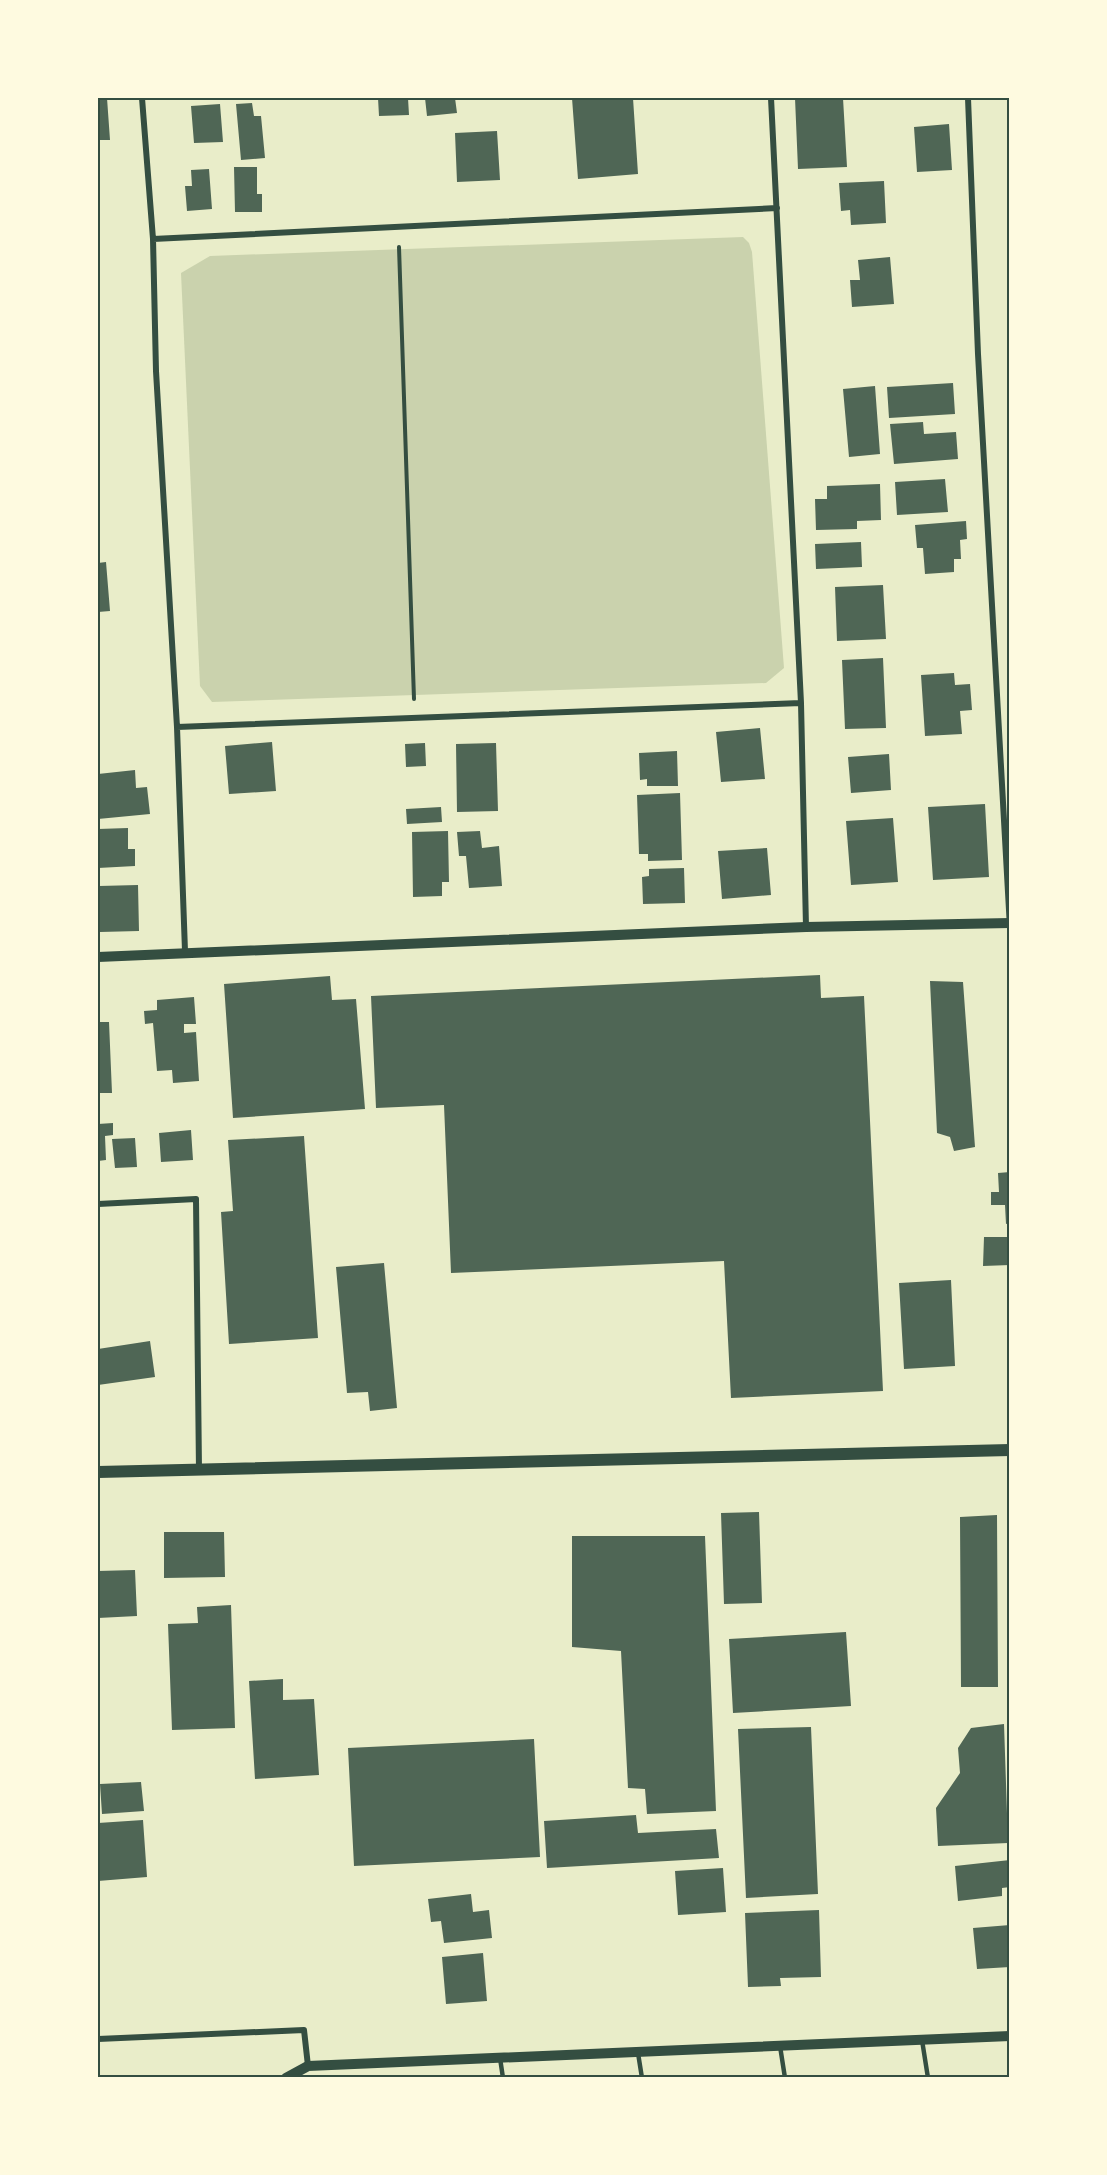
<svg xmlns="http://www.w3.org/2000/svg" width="1107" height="2175" viewBox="0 0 1107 2175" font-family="Signika,sans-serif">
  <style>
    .green { fill: #cad2ad }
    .building { fill: #4f6655 }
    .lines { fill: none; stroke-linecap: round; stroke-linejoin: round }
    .path { stroke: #344e41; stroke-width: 4 }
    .service { stroke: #344e41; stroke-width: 4.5 }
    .minor { stroke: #344e41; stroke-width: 6 }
    .tertiary { stroke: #344e41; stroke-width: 10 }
    .secondary { stroke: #344e41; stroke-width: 12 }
    .neatline { fill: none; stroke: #344e41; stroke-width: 2 }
  </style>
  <rect width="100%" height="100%" fill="#e9edc9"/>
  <path class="green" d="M 743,237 L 749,243 L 752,252 L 784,668 L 766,683 L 212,702 L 200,686 L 181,273 L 210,256 Z"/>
  <path class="building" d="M 98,98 L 107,98 L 110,140 L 98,140 Z
    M 378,98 L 408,98 L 409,115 L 379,116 Z
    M 425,98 L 455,98 L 457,113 L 427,116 Z
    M 572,98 L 633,98 L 638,174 L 578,179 Z
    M 795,98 L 843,98 L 847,167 L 798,169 Z
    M 252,103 L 254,116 L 261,116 L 265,158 L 241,160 L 236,104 Z
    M 220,104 L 223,142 L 194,143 L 191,106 Z
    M 949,124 L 952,170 L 917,172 L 914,127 Z
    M 497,131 L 500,180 L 457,182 L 455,133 Z
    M 234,167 L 257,167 L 257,194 L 262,194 L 262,212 L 235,212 Z
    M 209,169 L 212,209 L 187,211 L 185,186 L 192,186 L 191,170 Z
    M 884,181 L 886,223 L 851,225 L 850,210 L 841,211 L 839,183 Z
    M 890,257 L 894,304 L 852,307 L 850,280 L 860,280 L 858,260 Z
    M 953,383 L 955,414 L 889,418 L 887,387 Z
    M 875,386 L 880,454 L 849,457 L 843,389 Z
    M 923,422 L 924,434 L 956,432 L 958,459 L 894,464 L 890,424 Z
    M 945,479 L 948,512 L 897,515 L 895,482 Z
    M 880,484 L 881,520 L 857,521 L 857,529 L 816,530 L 815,499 L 827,499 L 827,486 Z
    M 966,521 L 967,539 L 960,540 L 961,559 L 954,559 L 954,572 L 925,574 L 923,548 L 917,548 L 915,525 Z
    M 861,542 L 862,567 L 816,569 L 815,544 Z
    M 106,562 L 110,611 L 98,612 L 98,563 Z
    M 883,585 L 886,639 L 837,641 L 835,587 Z
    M 883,658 L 886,728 L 845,729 L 842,660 Z
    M 954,673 L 955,685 L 970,684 L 972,710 L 960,711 L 962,734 L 925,736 L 921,675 Z
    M 760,728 L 765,779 L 721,782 L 716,732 Z
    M 272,742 L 276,791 L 229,794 L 225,746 Z
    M 425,743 L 426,766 L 406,767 L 405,744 Z
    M 496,743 L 498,811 L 457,812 L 456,744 Z
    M 677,751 L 678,786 L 647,786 L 647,779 L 640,780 L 639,753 Z
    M 889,754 L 891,790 L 851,793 L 848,757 Z
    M 135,770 L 136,788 L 147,787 L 150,814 L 98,819 L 98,774 Z
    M 680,793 L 682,860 L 648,861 L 648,854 L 639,854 L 637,795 Z
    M 985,804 L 989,877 L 933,880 L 928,807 Z
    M 441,807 L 442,822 L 407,824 L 406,809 Z
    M 893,818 L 898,882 L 851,885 L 846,821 Z
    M 128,828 L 128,849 L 135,849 L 135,866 L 98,868 L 98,829 Z
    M 448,831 L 449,882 L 442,882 L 442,896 L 413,897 L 412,832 Z
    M 480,831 L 482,848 L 499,846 L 502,886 L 469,888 L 466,856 L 459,856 L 457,832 Z
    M 767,848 L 771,895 L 722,899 L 718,851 Z
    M 684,868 L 685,903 L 643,904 L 642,877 L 649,876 L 649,869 Z
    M 138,885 L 139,931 L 100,932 L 99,886 Z
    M 820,975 L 821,998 L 864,996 L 883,1391 L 731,1398 L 724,1261 L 451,1273 L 444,1105 L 376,1108 L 371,996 Z
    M 330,976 L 332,1000 L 356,999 L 365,1109 L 233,1118 L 224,984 Z
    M 930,981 L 963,982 L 975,1147 L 954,1151 L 950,1137 L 937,1133 Z
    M 194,997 L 196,1024 L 184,1024 L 184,1033 L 196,1032 L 199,1081 L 173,1083 L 172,1070 L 157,1071 L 153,1023 L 145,1024 L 144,1011 L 157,1010 L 157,1000 Z
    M 98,1022 L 109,1022 L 112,1093 L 98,1093 Z
    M 113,1123 L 113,1135 L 105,1136 L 106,1160 L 98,1161 L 98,1124 Z
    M 191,1130 L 193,1160 L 161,1162 L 159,1133 Z
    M 304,1136 L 318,1338 L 229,1344 L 221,1212 L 233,1211 L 228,1140 Z
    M 135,1138 L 137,1167 L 115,1168 L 112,1139 Z
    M 1010,1172 L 1010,1223 L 1006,1224 L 1005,1205 L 991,1205 L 991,1192 L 999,1192 L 998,1173 Z
    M 984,1237 L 1010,1237 L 1010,1265 L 983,1266 Z
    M 384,1263 L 397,1408 L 370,1411 L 368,1392 L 347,1393 L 336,1267 Z
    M 951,1280 L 955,1366 L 904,1369 L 899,1283 Z
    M 150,1341 L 155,1377 L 98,1385 L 98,1349 Z
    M 759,1512 L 762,1603 L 724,1604 L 721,1513 Z
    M 997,1515 L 998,1687 L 961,1687 L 960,1517 Z
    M 164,1532 L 224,1532 L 225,1577 L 164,1578 Z
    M 572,1536 L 705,1536 L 716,1811 L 647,1814 L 645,1789 L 628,1788 L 621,1651 L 572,1647 Z
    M 135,1570 L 137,1616 L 98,1618 L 98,1571 Z
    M 231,1605 L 235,1728 L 172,1730 L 168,1624 L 198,1623 L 197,1607 Z
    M 846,1632 L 851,1706 L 733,1713 L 729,1639 Z
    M 1007,1664 L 1010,1664 L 1010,1685 L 1008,1685 Z
    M 283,1679 L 283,1700 L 314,1699 L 319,1775 L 255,1779 L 249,1681 Z
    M 1004,1724 L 1008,1843 L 938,1846 L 936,1808 L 960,1773 L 958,1748 L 971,1728 Z
    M 811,1727 L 818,1894 L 746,1898 L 738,1729 Z
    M 534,1739 L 540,1857 L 354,1866 L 348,1748 Z
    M 141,1782 L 144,1811 L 102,1814 L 100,1784 Z
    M 636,1815 L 638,1833 L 716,1829 L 719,1858 L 547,1868 L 544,1821 Z
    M 143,1820 L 147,1877 L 98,1881 L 98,1823 Z
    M 1010,1860 L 1010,1887 L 1002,1888 L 1002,1896 L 958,1901 L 955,1866 Z
    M 723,1868 L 726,1912 L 678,1915 L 675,1871 Z
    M 471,1894 L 473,1912 L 489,1910 L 492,1938 L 444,1943 L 441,1921 L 431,1922 L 428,1899 Z
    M 819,1910 L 821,1977 L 780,1978 L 781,1986 L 748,1987 L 745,1913 Z
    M 1010,1925 L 1010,1967 L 977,1969 L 973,1928 Z
    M 483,1953 L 487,2001 L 446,2004 L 442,1957 Z"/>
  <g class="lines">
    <path class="path" d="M 399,247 L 414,699"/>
    <path class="service" d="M 922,2040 L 928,2078
      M 780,2046 L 785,2078
      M 638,2053 L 642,2078
      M 500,2058 L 503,2078"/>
    <path class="minor" d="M 142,98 L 153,239 L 156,371 L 177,727 L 185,951
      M 771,98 L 801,703 L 806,927
      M 968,98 L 978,354 L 1010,928
      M 153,239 L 777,208
      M 177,727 L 801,703
      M 98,1204 L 196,1199 L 199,1470
      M 98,2039 L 304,2030 L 308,2066"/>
    <path class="tertiary" d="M 98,957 L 806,927 L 1010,923
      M 286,2078 L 308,2066 L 1010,2036"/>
    <path class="secondary" d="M 98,1472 L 1010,1450"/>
  </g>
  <rect width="1107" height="2175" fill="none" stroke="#fefae0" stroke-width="198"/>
  <rect x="99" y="99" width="909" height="1977" class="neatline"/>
</svg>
